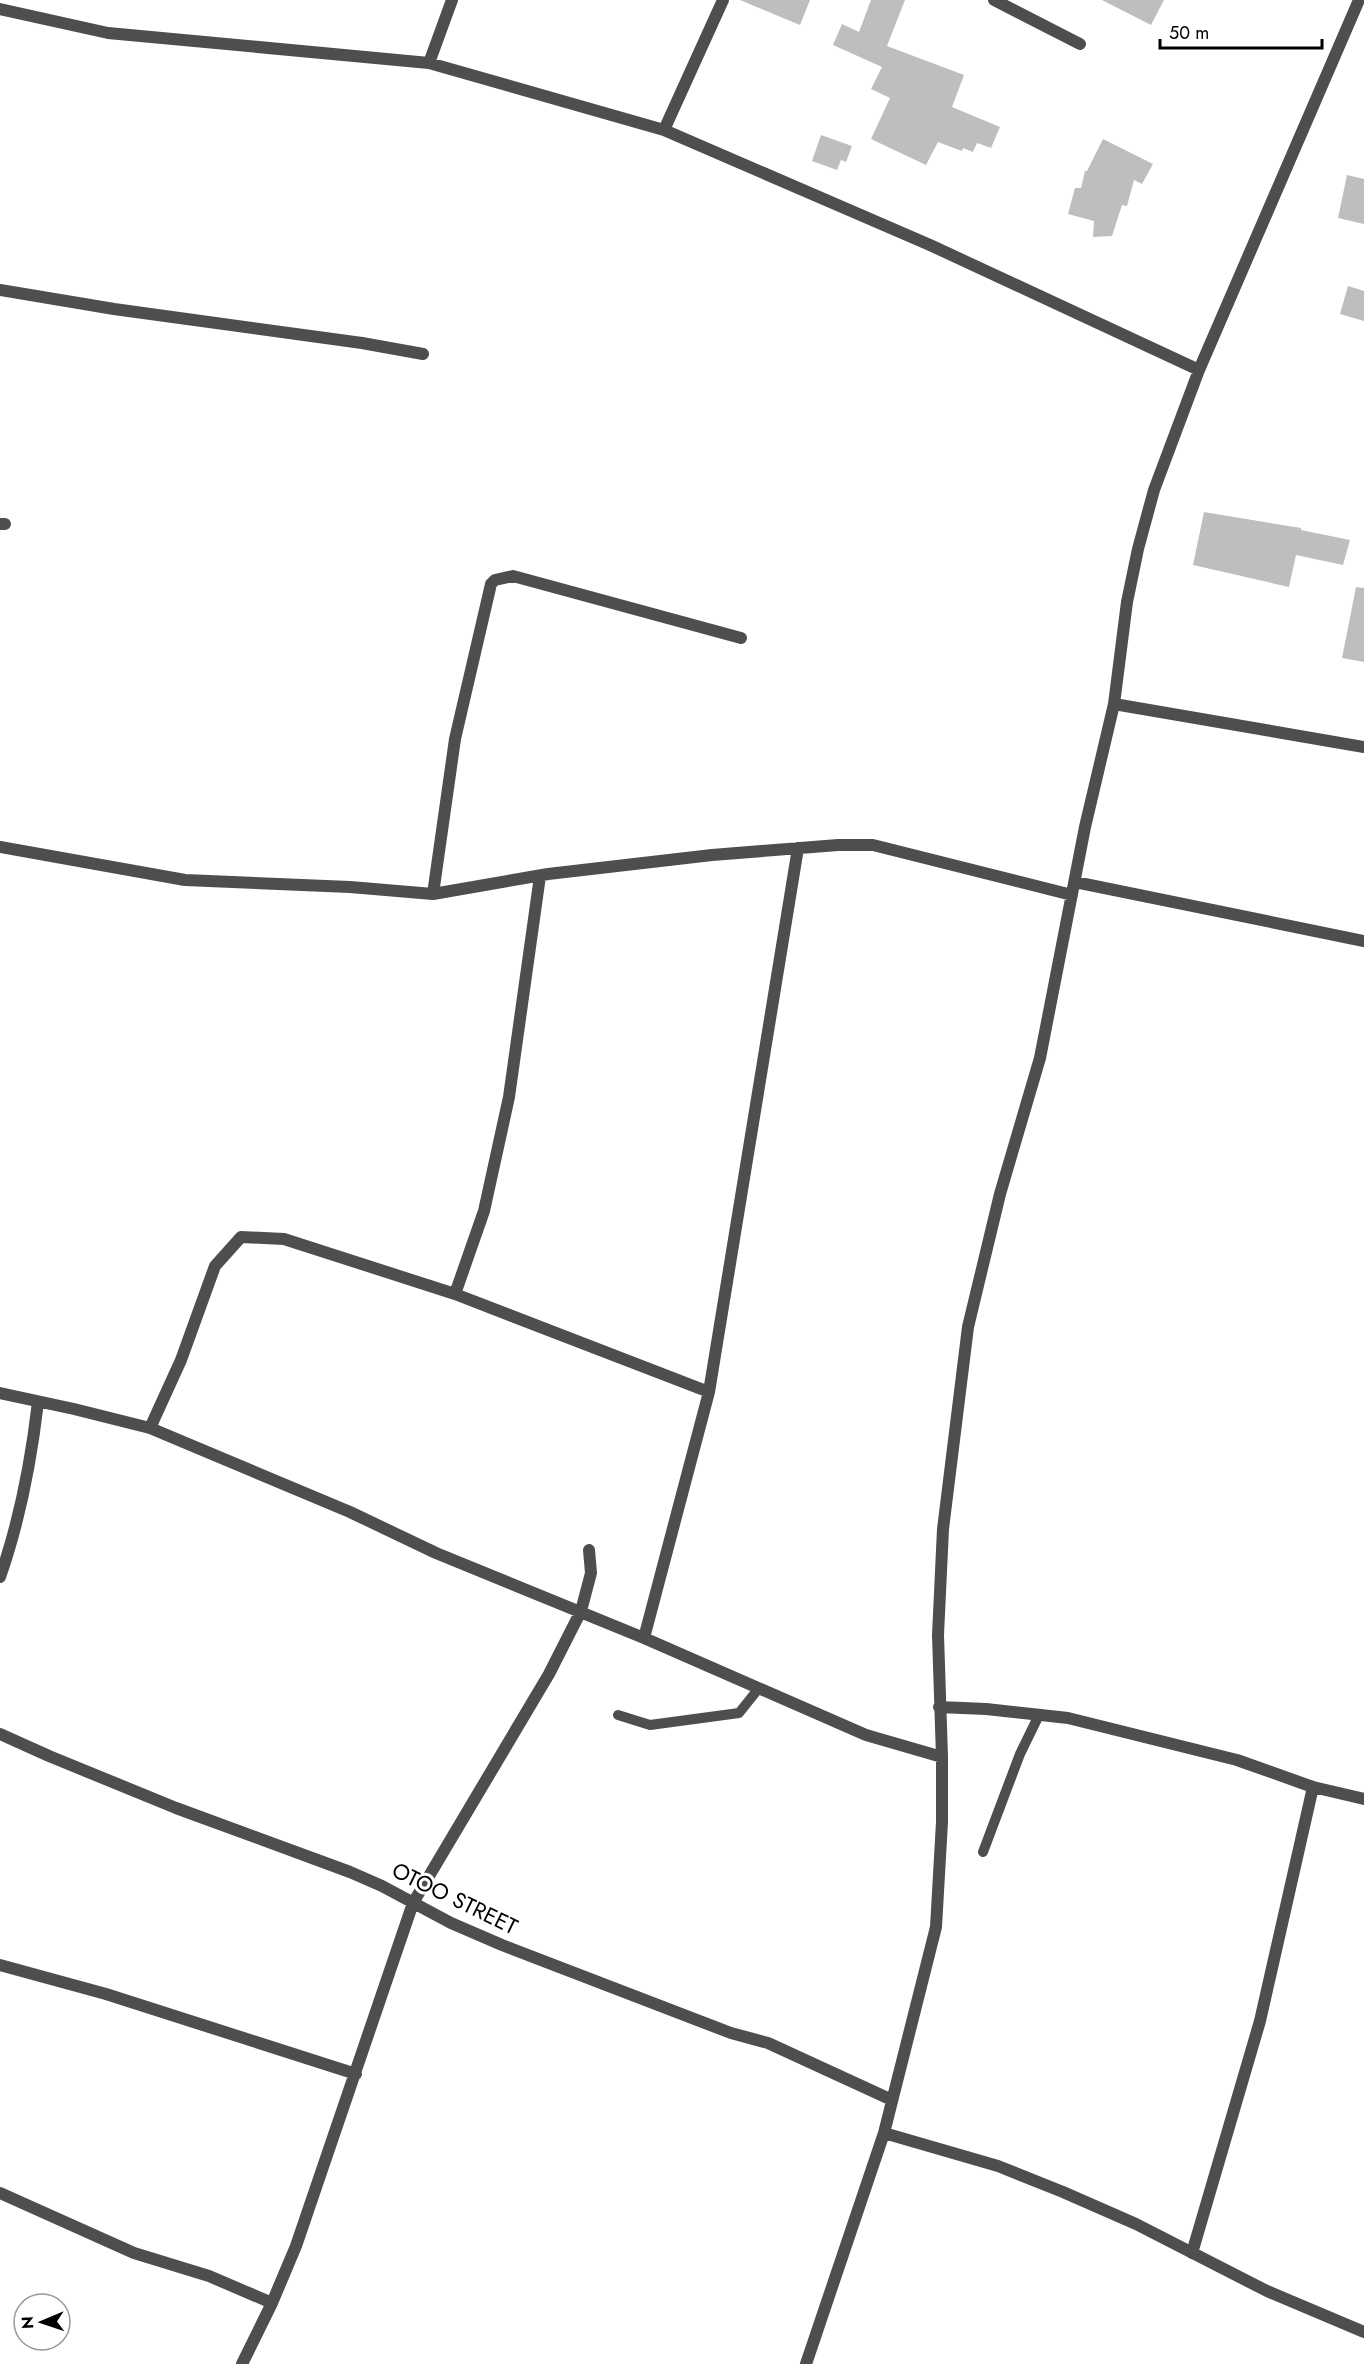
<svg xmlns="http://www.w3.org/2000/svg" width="1364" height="2364" viewBox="0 0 1364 2364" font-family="Jost,sans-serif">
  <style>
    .building { fill: #bebebe }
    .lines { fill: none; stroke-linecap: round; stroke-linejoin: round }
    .service { stroke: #4e4e4e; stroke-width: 10 }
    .minor { stroke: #4e4e4e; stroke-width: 12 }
    .labels { text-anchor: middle; stroke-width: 6; stroke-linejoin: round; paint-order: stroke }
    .street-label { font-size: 22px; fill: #000; stroke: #fff }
  </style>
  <rect width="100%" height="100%" fill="#fff"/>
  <path class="building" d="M 740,0 L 810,0 L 800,25 Z
    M 871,0 L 905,0 L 887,46 L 964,75 L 952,107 L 1000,127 L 991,148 L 977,143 L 973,152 L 963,148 L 962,151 L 938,142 L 926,165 L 871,139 L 890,98 L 871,89 L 882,67 L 833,45 L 842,24 L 859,32 Z
    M 1102,0 L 1164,0 L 1151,25 Z
    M 821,135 L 852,146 L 846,162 L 841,160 L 837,170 L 812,161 Z
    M 1103,139 L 1153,164 L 1142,184 L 1134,180 L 1127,206 L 1122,205 L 1112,236 L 1093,237 L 1094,221 L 1068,214 L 1075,188 L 1081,188 L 1085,171 L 1087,171 Z
    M 1347,175 L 1364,179 L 1364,224 L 1338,218 Z
    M 1348,286 L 1364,291 L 1364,321 L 1340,314 Z
    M 1204,512 L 1301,528 L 1301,530 L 1350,540 L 1343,565 L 1296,555 L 1289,587 L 1193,565 Z
    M 1356,587 L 1364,588 L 1364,662 L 1342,658 Z"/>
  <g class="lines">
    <path class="service" d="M 618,1715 L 650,1725 L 739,1713 L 759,1688
      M 983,1852 L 1020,1754 L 1039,1715"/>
    <path class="minor" d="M 994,0 L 1080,44
      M 0,9 L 108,33 L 429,63 L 664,130 L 930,245 L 1199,370 L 1154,490 L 1138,549 L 1127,602 L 1114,704 L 1085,827 L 1040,1058 L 1000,1194 L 968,1327 L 943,1529 L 938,1635 L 942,1757 L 942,1822 L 936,1927 L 884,2133 L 806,2364
      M 429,63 L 452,0
      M 664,130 L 723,0
      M 0,290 L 114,309 L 362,343 L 423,354
      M 1199,370 L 1359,0
      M 0,524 L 5,524
      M 1114,704 L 1364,747
      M 0,847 L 185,880 L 350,887 L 433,894 L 548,874 L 712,855 L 838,845 L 873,845 L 1072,895
      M 1075,882 L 1364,941
      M 433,894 L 455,739 L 491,584 L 495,580 L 513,576 L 741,638
      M 455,1294 L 709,1392
      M 0,1393 L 74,1409 L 150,1428 L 350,1512 L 436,1553 L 644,1638 L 866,1735 L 942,1757
      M 150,1428 L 181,1360 L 215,1266 L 241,1237 L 284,1239 L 455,1294 L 484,1211 L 509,1097 L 540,876
      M 0,1577 C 20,1520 31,1462 38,1402
      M 644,1638 L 709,1392 L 798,848
      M 939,1707 L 986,1709 L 1068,1718 L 1237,1760 L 1313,1787 L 1364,1799
      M 0,1734 L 49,1756 L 176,1808 L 350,1872 L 382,1886 L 451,1923 L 502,1945 L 731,2033 L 768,2043 L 892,2100
      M 0,1965 L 106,1994 L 356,2074
      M 884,2133 L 998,2166 L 1063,2192 L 1136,2224 L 1267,2291 L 1364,2332
      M 0,2193 L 134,2253 L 209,2276 L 272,2303
      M 1192,2253 L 1260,2021 L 1313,1787
      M 242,2364 L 272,2303 L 296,2246 L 413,1903 L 549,1674 L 581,1611 L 591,1573 L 589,1550"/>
  </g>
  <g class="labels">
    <g class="street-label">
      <text transform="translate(455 1898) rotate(26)" y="8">OTOO STREET</text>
    </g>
  </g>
  <g transform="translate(42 2322) rotate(268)"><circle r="28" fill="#ffffff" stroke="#999999" stroke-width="1.5"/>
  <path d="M0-4.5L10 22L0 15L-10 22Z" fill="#000000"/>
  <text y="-9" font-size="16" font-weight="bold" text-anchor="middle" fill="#000000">N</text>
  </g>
  <path d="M1160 39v9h162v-9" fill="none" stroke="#000000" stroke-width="3"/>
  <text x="1169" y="39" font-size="18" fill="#000000" stroke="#ffffff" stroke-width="4.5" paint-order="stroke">50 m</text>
</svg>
